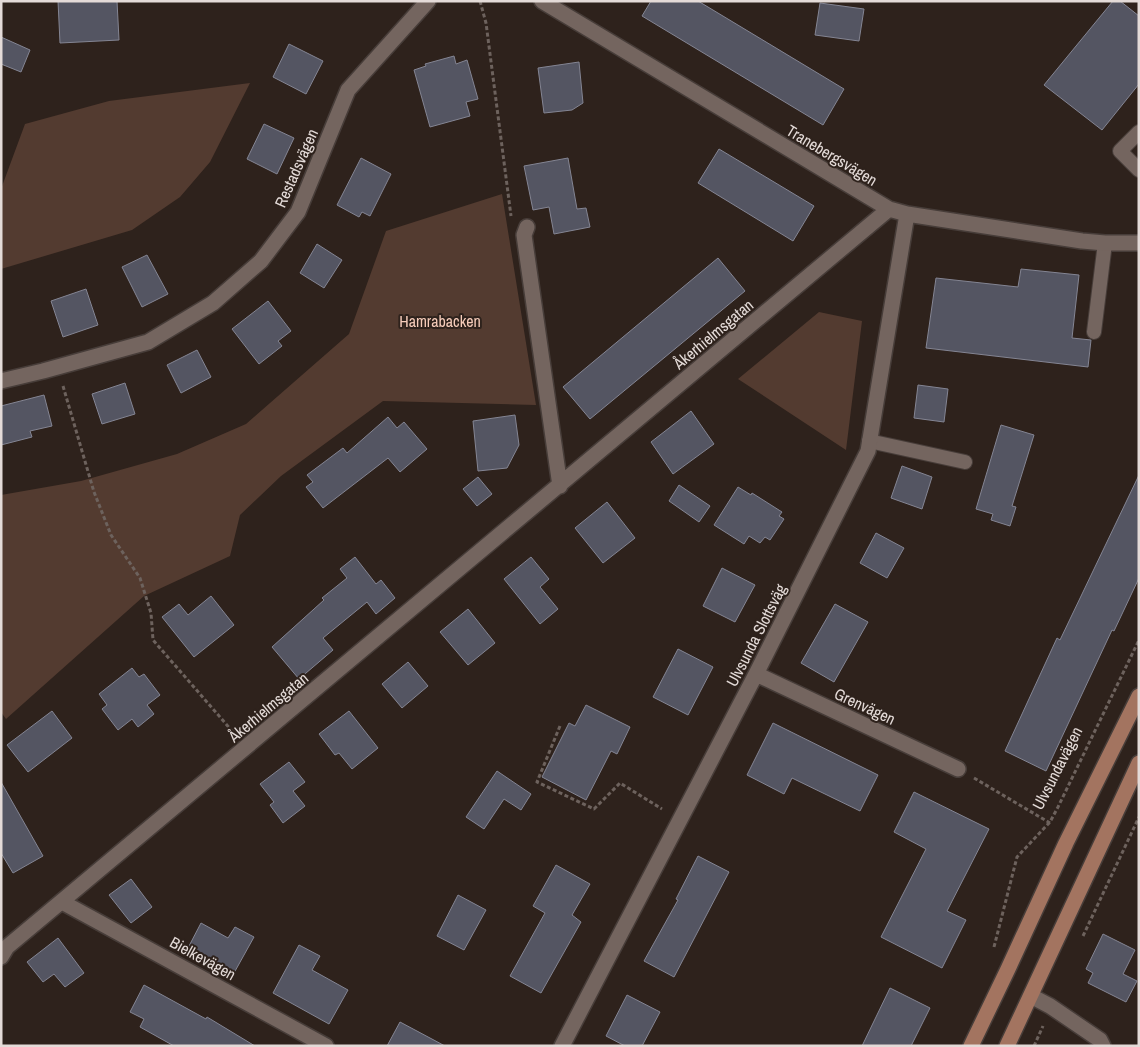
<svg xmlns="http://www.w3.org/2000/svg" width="1140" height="1047" viewBox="0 0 1140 1047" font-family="'Archivo Narrow',sans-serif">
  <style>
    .green { fill: #533b30 }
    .building { fill: #545562; stroke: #848593 }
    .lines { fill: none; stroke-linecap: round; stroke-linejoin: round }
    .service-casing { stroke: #473d39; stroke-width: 16 }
    .minor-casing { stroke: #473d39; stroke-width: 18 }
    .primary-casing { stroke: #473d39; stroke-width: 18 }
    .path { stroke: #6d625d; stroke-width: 3; stroke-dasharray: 4 2.5; stroke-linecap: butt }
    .service { stroke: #74655f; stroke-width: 14 }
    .minor { stroke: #74655f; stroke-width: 15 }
    .primary { stroke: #a37460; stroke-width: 15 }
    .labels { text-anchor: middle; stroke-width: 4; stroke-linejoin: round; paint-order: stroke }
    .street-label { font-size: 16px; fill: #e4dbd8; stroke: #2e221c }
    .park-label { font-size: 16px; fill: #f6ccba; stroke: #2e221c }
  </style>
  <rect width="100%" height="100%" fill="#2e221c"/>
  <path class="green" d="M 250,83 L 210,162 L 180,197 L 132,230 L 1,269 L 1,189 L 25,124 L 109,101 Z
    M 502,194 L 536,405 L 383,401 L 281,476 L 240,515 L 230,556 L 144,596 L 6,719 L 1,712 L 1,495 L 81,481 L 177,454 L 246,424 L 349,334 L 386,231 Z
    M 819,312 L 862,321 L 846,450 L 738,379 Z"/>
  <path class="building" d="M 58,1 L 117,1 L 119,40 L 60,43 Z
    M 651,1 L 698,1 L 844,89 L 823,125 L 642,16 Z
    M 1113,1 L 1120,1 L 1139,16 L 1139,84 L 1102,130 L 1044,85 Z
    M 820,3 L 864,9 L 859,41 L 815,35 Z
    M 1,37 L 30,50 L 21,72 L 1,64 Z
    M 289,44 L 323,61 L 306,94 L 273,77 Z
    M 454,56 L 456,64 L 467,60 L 478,99 L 466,102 L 470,116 L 430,127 L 414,70 L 426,66 L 425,64 Z
    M 579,62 L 583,103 L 572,110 L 544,113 L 538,68 Z
    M 264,124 L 294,138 L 277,174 L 247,159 Z
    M 719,149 L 814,206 L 793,241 L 698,183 Z
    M 361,158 L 391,174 L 370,216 L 362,212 L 359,217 L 337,205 Z
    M 568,158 L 577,209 L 586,208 L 590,227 L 554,234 L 549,207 L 533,210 L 524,166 Z
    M 317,244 L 342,260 L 324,288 L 300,273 Z
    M 147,255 L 168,294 L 142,307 L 122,267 Z
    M 718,258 L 745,291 L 590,419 L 563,387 Z
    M 1021,269 L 1079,275 L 1072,338 L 1091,340 L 1088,367 L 926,348 L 936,278 L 1018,287 Z
    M 86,289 L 98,325 L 63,337 L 51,301 Z
    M 268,301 L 291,331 L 278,341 L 282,346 L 259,364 L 232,329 Z
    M 197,350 L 211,377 L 181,393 L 167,365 Z
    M 125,383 L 135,414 L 102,424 L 92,394 Z
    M 918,385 L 948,389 L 944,422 L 914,418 Z
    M 44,395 L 52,426 L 30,431 L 32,437 L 1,445 L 1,406 Z
    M 691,411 L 714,444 L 673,474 L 651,442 Z
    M 515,415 L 519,445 L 507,468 L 478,471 L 473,421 Z
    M 388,417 L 397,428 L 404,422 L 427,449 L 400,472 L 388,458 L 323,508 L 306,487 L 313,482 L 307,475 L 343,448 L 347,453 Z
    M 1001,425 L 1034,435 L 1012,506 L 1016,507 L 1010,526 L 991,520 L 993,514 L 976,509 Z
    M 902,466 L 932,477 L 922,509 L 891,498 Z
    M 1139,475 L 1139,578 L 1114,631 L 1112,630 L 1046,771 L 1005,751 L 1057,638 L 1060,640 Z
    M 478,477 L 492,494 L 477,506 L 463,489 Z
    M 679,485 L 710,506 L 699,522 L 669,501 Z
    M 738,487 L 751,495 L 752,493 L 782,512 L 779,516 L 784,519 L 770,540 L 765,537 L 760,543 L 749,536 L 744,544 L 714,525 Z
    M 607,502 L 635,538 L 603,563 L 575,528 Z
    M 876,533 L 904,548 L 887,578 L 860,563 Z
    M 355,557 L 376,584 L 381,580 L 395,598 L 376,614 L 367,602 L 323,638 L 333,650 L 299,679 L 272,647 L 324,600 L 322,598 L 347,578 L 340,569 Z
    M 531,557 L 549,579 L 540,587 L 558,609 L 540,624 L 504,579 Z
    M 722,568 L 755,585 L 735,622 L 703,606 Z
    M 211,596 L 234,625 L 194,657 L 162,617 L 179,604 L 188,615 Z
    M 835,604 L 868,622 L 834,682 L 801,663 Z
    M 468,609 L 495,643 L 468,665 L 440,632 Z
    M 678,649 L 713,667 L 688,715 L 653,697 Z
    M 408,662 L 428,686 L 402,708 L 382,684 Z
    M 132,668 L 139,677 L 144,674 L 160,695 L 147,705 L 154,714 L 138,727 L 132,719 L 118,730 L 102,709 L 107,705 L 99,694 Z
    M 586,705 L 630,727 L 617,754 L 611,751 L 586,800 L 542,777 L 569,723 L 575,726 Z
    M 52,711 L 72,738 L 28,772 L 7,745 Z
    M 349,711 L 378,748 L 352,769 L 339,753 L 335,755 L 319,734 Z
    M 773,723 L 878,775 L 860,811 L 792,778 L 784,794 L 747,775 Z
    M 289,762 L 305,782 L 293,791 L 305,806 L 283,823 L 270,805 L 274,802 L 260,784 Z
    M 497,771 L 531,794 L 521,810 L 504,799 L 484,829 L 466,817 Z
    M 1,782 L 43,856 L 13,873 L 1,853 Z
    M 914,792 L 989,829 L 947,911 L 966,920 L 942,968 L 881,937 L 926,849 L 894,832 Z
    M 698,856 L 729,872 L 674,977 L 644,961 L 678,900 L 676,899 Z
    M 556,865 L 590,884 L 572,915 L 581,922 L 541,993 L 510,976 L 545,913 L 533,906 Z
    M 131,879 L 152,907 L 131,923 L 109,895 Z
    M 458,895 L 486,910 L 464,950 L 437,936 Z
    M 201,923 L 228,938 L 235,927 L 254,937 L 234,973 L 188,948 Z
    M 1103,934 L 1135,950 L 1123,974 L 1137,981 L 1126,1002 L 1088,983 L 1093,973 L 1086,969 Z
    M 58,938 L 84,973 L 65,987 L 54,974 L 43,982 L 27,962 Z
    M 299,945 L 320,956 L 312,970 L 348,990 L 329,1024 L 273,993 Z
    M 144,985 L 206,1019 L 207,1017 L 255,1046 L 174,1046 L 140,1027 L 144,1019 L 130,1012 Z
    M 890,988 L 930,1008 L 911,1046 L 862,1046 Z
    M 627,995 L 660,1012 L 642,1046 L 625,1046 L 606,1036 Z
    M 400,1022 L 445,1046 L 387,1046 Z"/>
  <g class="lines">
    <g class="service-casing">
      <path id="service" d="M 1139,132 L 1120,151 L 1139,170
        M 1094,332 L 1105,243
        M 869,441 L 965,462"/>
    </g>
    <g class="minor-casing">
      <path id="minor" d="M 542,1 L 889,209 L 907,214 L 1082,241 L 1105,243 L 1139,243
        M 527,227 L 524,235 L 560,486
        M 1,381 L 43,371 L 148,342 L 213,303 L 261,261 L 298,212 L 348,90 L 428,1
        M 756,674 L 958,769
        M 62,902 L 326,1046
        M 1,957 L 7,947 L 889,209
        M 1031,996 L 1050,1006 L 1100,1040 L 1103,1046
        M 562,1046 L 756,674 L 868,451 L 907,214"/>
    </g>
    <g class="primary-casing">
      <path id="primary" d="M 971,1046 L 1008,969 L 1066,843 L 1139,696
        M 1007,1046 L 1139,763"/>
    </g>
    <path class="path" d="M 480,1 L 486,23 L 511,216
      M 63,386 L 94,492 L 111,535 L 140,578 L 151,613 L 153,640 L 233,732
      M 560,726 L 537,782 L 594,809 L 620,783 L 662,809
      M 974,778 L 1050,823
      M 1083,936 L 1139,817
      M 994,947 L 1017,857 L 1050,822 L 1058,807 L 1139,640
      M 1034,1046 L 1043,1026"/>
    <use href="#service" class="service"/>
    <use href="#minor" class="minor"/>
    <use href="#primary" class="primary"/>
  </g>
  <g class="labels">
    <g class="street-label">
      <text transform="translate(832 155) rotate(31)" y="6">Tranebergsvägen</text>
      <text transform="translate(296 168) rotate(-66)" y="6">Restadsvägen</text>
      <text transform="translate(713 334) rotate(-40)" y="6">Åkerhielmsgatan</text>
      <text transform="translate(756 635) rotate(-63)" y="6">Ulvsunda Slottsväg</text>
      <text transform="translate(865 706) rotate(25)" y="6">Grenvägen</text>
      <text transform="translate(268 707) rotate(-40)" y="6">Åkerhielmsgatan</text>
      <text transform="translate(1057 768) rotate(-63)" y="6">Ulvsundavägen</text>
      <text transform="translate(203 958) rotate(29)" y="6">Bielkevägen</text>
    </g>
    <g class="park-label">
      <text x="440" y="327">Hamrabacken</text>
    </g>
  </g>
  <rect width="1140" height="1047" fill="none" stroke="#e4dbd8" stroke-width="5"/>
</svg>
